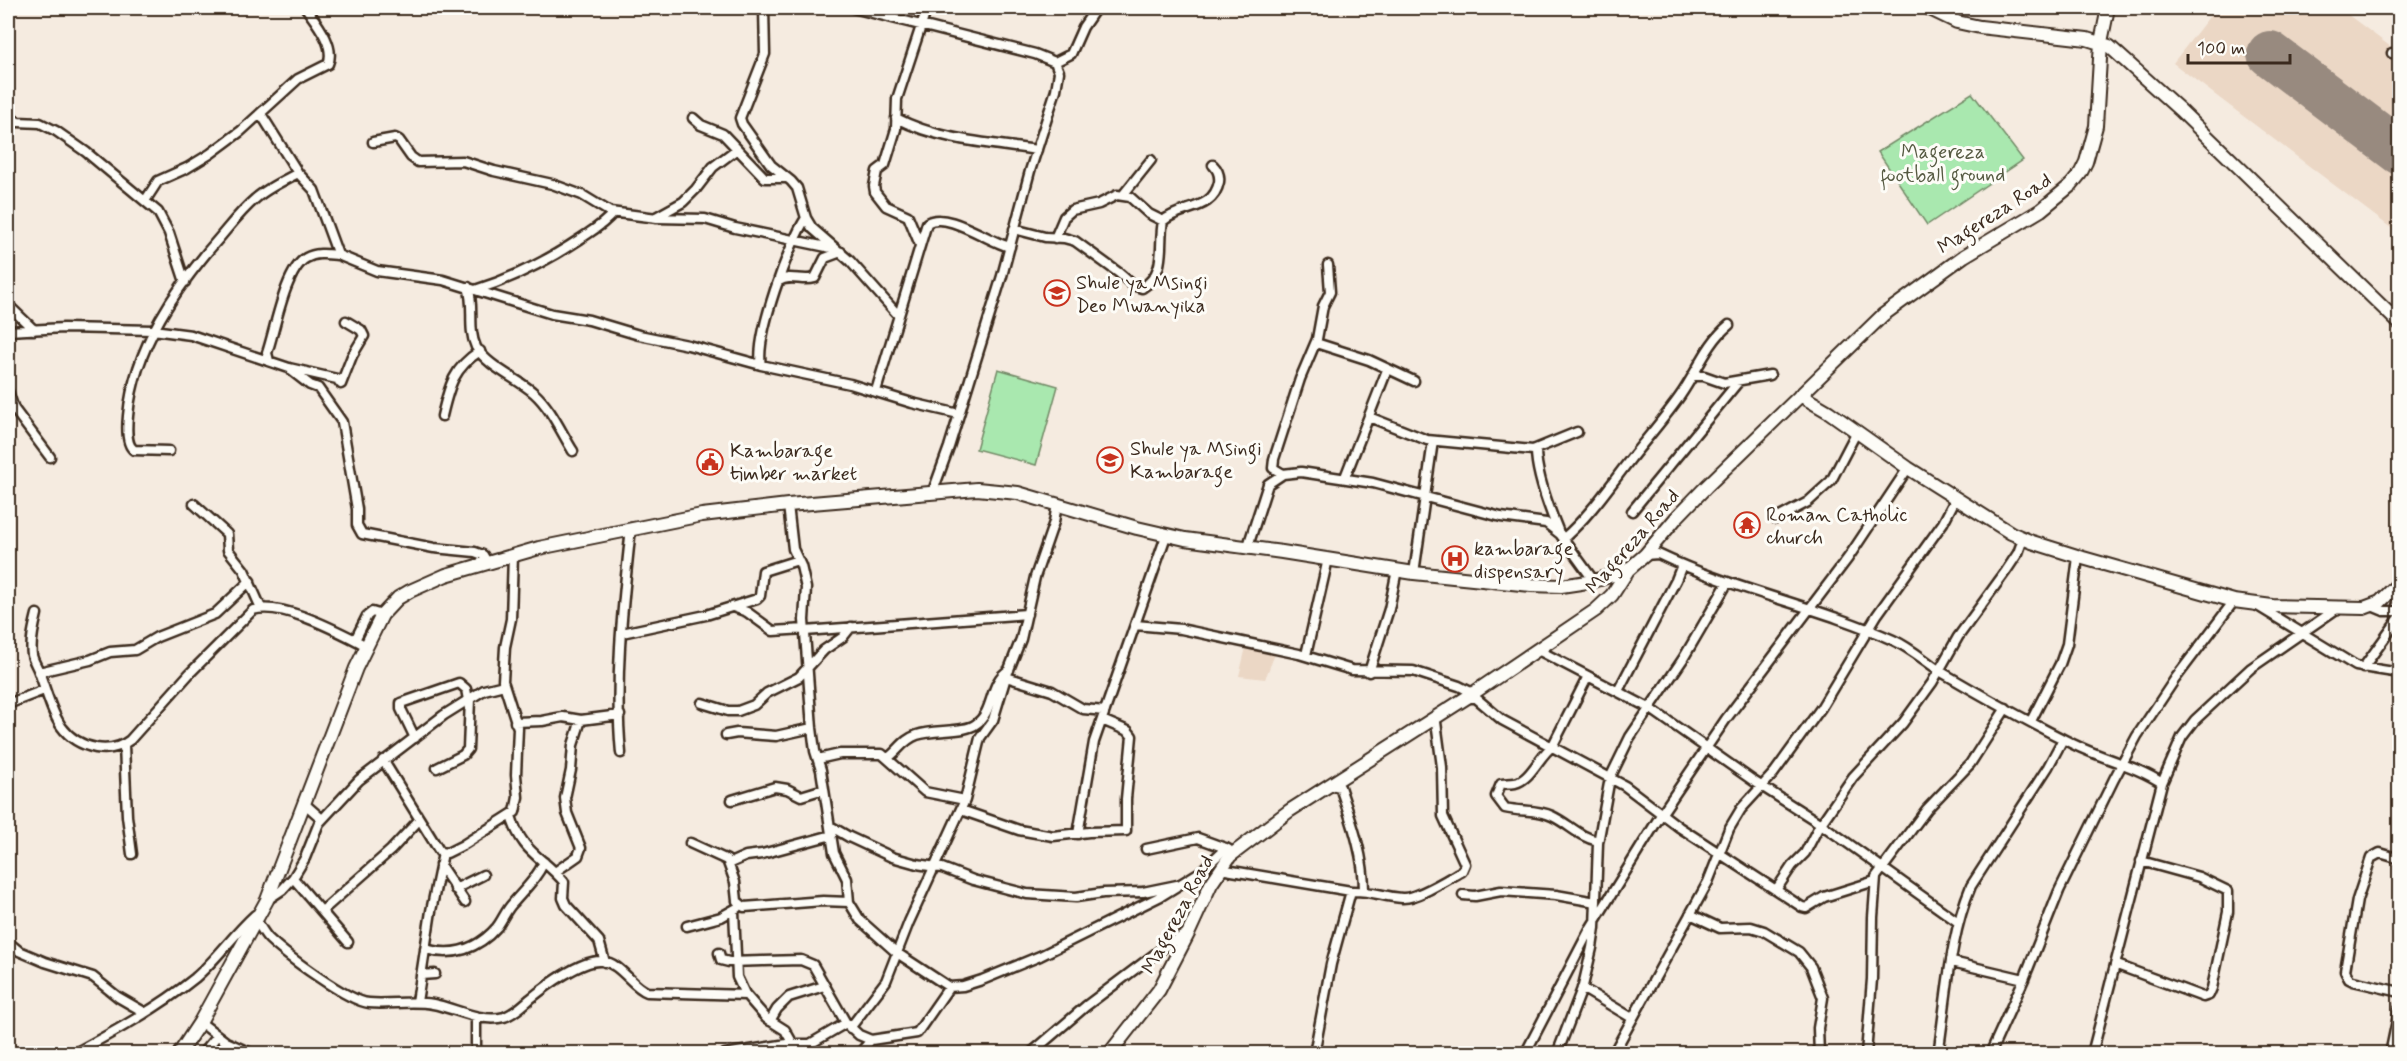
<svg xmlns="http://www.w3.org/2000/svg" width="2407" height="1061" viewBox="0 0 2407 1061" font-family="Mynerve,sans-serif">
  <style>
    .built { fill: #ebd7c5 }
    .green { fill: #a9e8af; stroke: #728966; stroke-width: 1.5 }
    .lines { fill: none; stroke-linecap: round; stroke-linejoin: round }
    .runway { stroke: #988a7f; stroke-width: 46 }
    .street-casing { stroke: #3b2a1e; stroke-width: 13 }
    .secondary-casing { stroke: #3b2a1e; stroke-width: 16 }
    .street { stroke: #fdfcf7; stroke-width: 8 }
    .secondary { stroke: #fdfcf7; stroke-width: 12 }
    .labels { text-anchor: middle; stroke-width: 6; stroke-linejoin: round; paint-order: stroke }
    .park-label { font-size: 20px; fill: #565a42; stroke: #fdfcf7 }
    .street-label { font-size: 20px; fill: #3b2a1e; stroke: #fdfcf7 }
    .poi-label { font-size: 20px; fill: #3b2a1e; stroke: #fdfcf7; text-anchor: start }
  </style>
  <rect width="100%" height="100%" fill="#f5ebe0"/>
  <filter id="ink" filterUnits="userSpaceOnUse"><feTurbulence type="fractalNoise" baseFrequency=".0167" numOctaves="2"/><feDisplacementMap in="SourceGraphic" scale="12" xChannelSelector="R" yChannelSelector="G"/><feConvolveMatrix kernelMatrix="1 2 1 2 8 2 1 2 1" color-interpolation-filters="sRGB"/></filter>
  <g filter="url(#ink)">
    <path class="built" d="M 2216,8 L 2339,8 L 2399,53 L 2399,234 L 2173,63 Z
      M 1246,647 L 1275,654 L 1265,679 L 1239,676 Z"/>
    <path class="green" d="M 1972,93 L 2023,160 L 1927,225 L 1878,152 Z
      M 998,369 L 1058,386 L 1036,465 L 976,449 Z"/>
    <g class="lines">
      <path class="runway" d="M 2270,54 L 2400,152"/>
      <g class="street-casing">
        <path id="street" d="M 764,8 L 765,54 L 740,118 L 742,124 L 771,165 L 791,181 L 797,188 L 806,218 L 812,228 L 850,261 L 898,315
          M 853,8 L 1035,54 L 1055,62 L 1059,72 L 1056,90 L 1030,171 L 1002,276 L 949,447 L 933,491
          M 2392,53 L 2400,55
          M 1055,62 L 1071,54 L 1083,27 L 1096,8
          M 261,114 L 298,173 L 314,190 L 338,255 L 377,271 L 443,280 L 552,314 L 589,320 L 639,335 L 688,345 L 761,365 L 850,384 L 912,403 L 959,414
          M 8,116 L 18,122 L 40,123 L 56,131 L 86,152 L 158,212 L 169,233 L 185,282
          M 693,118 L 701,125 L 723,134 L 765,178 L 787,178
          M 896,118 C 940,141 990,143 1037,150
          M 373,142 L 395,138 L 399,140 L 411,157 L 418,162 L 463,161 L 494,171 L 552,184 L 582,195 L 610,212 L 657,218 L 705,219 L 735,228 L 836,249
          M 1123,195 L 1151,160
          M 145,201 L 158,181 L 187,168 L 210,154 L 241,131 L 298,79 L 328,64 C 336,46 316,22 306,8
          M 656,217 L 683,202 L 696,189 L 713,167 L 737,149
          M 1014,229 L 1045,237 L 1064,238 L 1075,241 L 1119,273 L 1133,285 L 1142,288 C 1168,272 1158,245 1163,221 C 1181,205 1213,212 1219,182 C 1220,175 1218,170 1213,165
          M 1055,238 L 1064,217 L 1072,210 L 1099,204 L 1117,195 L 1130,197 L 1149,214 L 1163,221
          M 920,245 L 908,216 L 886,206 L 875,192 L 874,186 L 877,171 L 885,165 L 896,129 L 897,99 L 927,8
          M 779,281 C 791,274 802,282 815,278 L 825,258 L 841,252
          M 468,287 C 475,306 467,328 476,347 C 488,367 517,378 534,393 C 551,408 561,432 573,451
          M 475,290 C 514,278 547,261 580,239 C 593,230 603,225 613,213
          M 8,305 L 34,330
          M 8,331 L 64,328 L 153,330 L 191,335 L 289,368 L 337,379 L 341,384 L 352,356 L 364,336 L 361,330 L 346,321
          M 1316,343 L 1369,360 L 1414,381
          M 269,361 L 267,353 C 275,330 285,270 306,258 C 316,252 328,254 338,255
          M 761,365 C 755,337 789,243 806,218
          M 292,371 L 310,385 L 318,388 L 342,422 L 357,509 L 357,525 L 362,534 L 434,548 L 475,552 L 483,555 L 487,562
          M 1694,376 L 1704,376 L 1724,383 L 1770,375
          M 8,391 L 14,409 L 50,457
          M 876,391 L 927,223 C 947,210 990,243 1010,247
          M 442,416 C 449,387 453,368 480,351
          M 1369,417 L 1427,440 L 1533,450 L 1577,432
          M 1536,450 C 1536,474 1549,508 1558,530
          M 169,451 L 134,450 C 126,445 127,426 128,416 C 134,347 177,286 221,236 C 232,223 242,210 255,199 C 267,188 283,181 298,173
          M 1283,474 L 1273,468 L 1274,459 L 1300,379 L 1317,339 L 1323,306 L 1330,292 L 1328,265
          M 1345,477 L 1387,370
          M 194,504 L 227,534 L 228,550 L 244,570 L 261,608
          M 788,505 L 793,549 L 801,566 L 806,588 L 804,620 L 812,728 L 815,751 L 821,770 L 834,853 L 847,879 L 849,902 L 860,920 L 897,953 L 949,987 L 963,986 L 982,980 L 1040,956 L 1161,896 L 1200,872 L 1226,848
          M 1632,511 L 1739,381
          M 1776,519 L 1808,502 L 1831,481 L 1856,433
          M 1564,538 C 1590,515 1608,488 1629,461 C 1646,439 1664,419 1680,396 C 1697,372 1707,343 1729,325
          M 1247,549 L 1268,484 L 1283,474 L 1301,472 L 1373,483 L 1501,517 L 1546,523 L 1560,534 L 1594,581
          M 1645,555 L 1658,554 C 1733,590 1817,606 1893,640 C 1911,648 1926,662 1943,673 C 1984,697 2025,720 2067,741 C 2098,758 2133,764 2162,783
          M 1414,573 L 1433,441
          M 2256,605 L 2356,666 L 2400,673
          M 2372,606 L 2384,611 L 2400,611
          M 733,607 L 747,612 L 773,631 L 805,629
          M 37,614 C 34,626 30,642 32,655 C 33,661 37,666 39,672 C 52,705 55,740 96,748 C 109,750 120,748 130,740 L 190,673 L 253,610 C 283,601 339,632 367,646
          M 1135,625 L 1181,629 L 1299,654 L 1352,670 L 1413,671 L 1459,686 L 1469,691 L 1466,698 L 1476,698 L 1502,720 L 1625,786 L 1679,827 L 1802,907 L 1806,908 L 1824,897 L 1875,881
          M 805,631 L 1027,614
          M 622,633 L 706,615 L 757,599 L 760,596 L 763,571 L 798,560
          M 355,640 L 367,616 L 372,612 L 382,615
          M 1538,650 L 1651,709 L 1755,782 L 1821,824 L 1958,922
          M 1306,655 L 1328,559
          M 2363,668 L 2400,617
          M 39,672 L 90,660 L 110,652 L 135,650 L 157,637 L 215,614 L 250,581
          M 1369,672 L 1389,609 L 1397,570
          M 1588,676 L 1552,747 C 1540,754 1531,780 1515,783 C 1510,784 1506,783 1501,784 L 1496,796 L 1505,808 C 1521,812 1537,809 1552,816 C 1569,824 1579,837 1598,841
          M 1006,677 L 1052,691 L 1083,709 L 1105,711
          M 1618,691 L 1676,580 L 1682,565
          M 702,703 L 728,711 L 738,711 L 754,705 L 767,693 L 799,677 L 824,650 L 843,637 L 851,627
          M 8,704 L 44,690
          M 2031,721 L 2060,664 L 2067,644 L 2078,557
          M 515,722 L 542,721 L 563,717 L 581,720 L 620,715
          M 726,735 L 737,733 L 776,736 L 812,728
          M 415,738 L 401,709 L 401,703 L 459,683 L 466,689 L 468,700
          M 124,745 L 127,816 L 132,854
          M 621,753 C 614,679 623,603 631,528
          M 888,758 C 899,750 903,740 917,735 C 934,729 965,733 976,724 C 995,711 988,683 1009,670
          M 818,759 L 840,754 L 882,754 L 925,792 L 965,800
          M 383,760 L 440,852 L 447,853 L 463,845 L 515,812 L 518,797 L 516,775 L 518,728 L 503,681 L 505,647 L 511,619 L 513,555
          M 437,768 L 463,755 L 468,749 L 470,699
          M 1331,785 L 1340,787 C 1351,820 1364,855 1364,890
          M 732,800 L 775,787 L 787,789 L 801,796 L 824,789
          M 305,804 L 322,819
          M 961,810 L 1019,830 L 1053,836 L 1089,832 L 1126,831 L 1126,799 L 1132,736 L 1128,731 L 1102,720
          M 511,816 C 522,853 542,856 564,882 L 563,898 L 566,905 L 599,941 L 605,962
          M 830,826 L 849,837 L 892,857 L 917,864 L 942,868 L 973,880 L 1027,894 L 1076,897 L 1103,893 L 1143,892 L 1177,885
          M 1078,834 L 1094,742 L 1166,536
          M 690,843 L 727,860 L 735,882 L 737,901 L 744,907 L 823,901 L 849,902
          M 1146,849 L 1198,838 L 1228,849
          M 2400,859 L 2380,853 L 2371,858 L 2357,900 L 2345,971 L 2349,979 L 2353,981 L 2400,992
          M 730,863 L 746,856 L 762,854 L 832,835
          M 440,865 L 465,902
          M 1220,869 L 1351,891 C 1371,890 1383,897 1402,898 C 1417,899 1448,879 1462,871 L 1465,864 L 1443,816 L 1442,767 L 1436,722 L 1430,721
          M 555,872 L 578,856 L 581,848 L 567,813 L 565,798 L 571,770 L 573,745 L 581,720
          M 293,878 L 348,942
          M 455,889 L 483,875
          M 1776,890 L 1792,866 L 1805,853 L 1818,828 L 1853,777 L 1903,723 L 1932,683 L 1958,637 L 2006,571 L 2018,553 L 2023,539
          M 1463,895 L 1475,896 L 1501,891 L 1556,895 L 1596,902
          M 267,900 L 282,890 L 293,878 L 305,858 L 319,823 L 359,780 L 444,715 L 484,690 L 504,685
          M 322,911 L 391,850 L 419,820
          M 734,911 L 737,977 L 745,994
          M 1690,914 L 1720,928 L 1751,927 L 1764,931 L 1799,952 L 1811,967 L 1823,998 L 1818,1028 L 1819,1054
          M 256,920 C 260,926 264,934 269,939 C 286,955 347,1001 369,1003 C 390,1005 411,1000 433,1004 C 455,1008 481,1023 504,1017 C 514,1014 523,1005 530,999 C 546,986 582,959 602,961 C 621,963 631,986 647,992 L 746,995 L 766,1018 L 785,1030 L 793,1044
          M 687,926 L 721,917 L 737,908
          M 8,942 L 19,951 L 45,962 L 93,977 L 118,997 L 144,1012
          M 425,949 C 453,957 478,949 497,927 C 503,919 506,910 513,903 C 525,889 536,879 544,862
          M 719,953 L 721,960 L 729,962 L 801,960 L 813,965 L 846,1023 L 859,1035 L 871,1040 L 917,1033 L 949,987
          M 1952,962 L 2024,979
          M 2117,965 L 2203,997 L 2209,995 L 2212,988 L 2228,912 L 2228,891 L 2199,877 L 2141,861
          M 421,975 L 435,974
          M 1582,988 L 1632,1018
          M 417,1002 L 431,911 L 443,853
          M 770,1021 L 777,1009 L 789,997 L 824,986
          M 200,1022 L 226,1042 L 253,1054
          M 850,1028 L 886,981 L 909,922 L 965,800 L 980,738 L 993,720 L 1006,677 L 1021,639 L 1035,577 L 1054,522 L 1057,504
          M 73,1054 C 114,1032 158,1008 195,978 C 217,959 233,935 255,915
          M 202,1054 L 217,1036
          M 476,1054 L 476,1016
          M 725,1054 L 787,1044 L 810,1044 L 846,1023
          M 789,1054 L 801,1045
          M 859,1054 L 871,1040
          M 1030,1054 L 1086,1006 L 1163,948 L 1187,933
          M 1314,1054 L 1331,964 L 1351,891
          M 1525,1054 L 1590,929 L 1662,813 L 1726,719 L 1848,558 L 1908,468
          M 1557,1054 L 1583,986 L 1592,948 L 1595,928 L 1598,843 L 1610,778 L 1630,737 L 1683,659 L 1728,582
          M 1613,1054 L 1708,882 L 1729,829 L 1741,809 L 1774,773 L 1821,708 L 1877,615 L 1943,523 L 1956,498
          M 1866,1054 L 1872,979 L 1873,917 L 1876,877 L 1927,809 L 1970,764 L 2006,708
          M 1938,1054 C 1947,998 1949,938 1971,886 L 2048,767 L 2063,739
          M 1990,1054 L 2024,979 L 2059,891 L 2114,779 L 2137,736 L 2175,679 L 2234,601
          M 2092,1054 L 2162,783 L 2182,737 L 2195,720 L 2251,668 L 2338,608
          M 2390,1054 L 2400,1006"/>
      </g>
      <g class="secondary-casing">
        <path id="secondary" d="M 1928,8 L 1957,22 L 1980,27 L 2087,39 L 2109,46 L 2180,110 L 2400,324
          M 1800,395 L 1829,412 L 1908,468 L 2011,533 L 2032,542 L 2083,558 L 2234,601 L 2272,606 L 2364,608 L 2380,602 L 2400,582
          M 179,1054 L 200,1022 L 267,900 L 356,668 L 382,615 L 398,598 L 410,591 L 446,575 L 539,548 L 702,515 L 788,505 L 977,489 L 1018,493 L 1137,528 L 1185,539 L 1282,552 L 1414,573 L 1531,585 L 1561,586 L 1594,581 L 1628,570
          M 1109,1054 L 1159,990 L 1189,932 L 1211,884 L 1230,856 L 1289,811 L 1466,698 L 1596,610 L 1612,595 L 1628,570 L 1645,555 L 1677,517 L 1706,487 L 1883,315 L 1964,256 L 2041,210 L 2071,185 L 2080,174 L 2086,162 L 2096,126 L 2101,42 L 2108,8"/>
      </g>
      <use href="#street" class="street"/>
      <use href="#secondary" class="secondary"/>
    </g>
  </g>
  <defs>
    <g id="school-ring" transform="scale(1.35)"><circle r="9.5" fill="#fdfcf7" stroke="#c8321e" stroke-width="1.5"/><path d="M0-5L7-2L0 1L-7-2ZM-4 1L0 2.5L4 1V4Q0 6-4 4Z" fill="#c8321e"/></g>
    <g id="civic-ring" transform="scale(1.35)"><circle r="9.5" fill="#fdfcf7" stroke="#c8321e" stroke-width="1.5"/><path d="M-.6-6.5H3V-4.5H.6V-3L4-1V1h2V6H-6V1h2V-1L-.6-3ZM-1.2 2.5V6h2.4V2.5Z" fill="#c8321e"/></g>
    <g id="temple-ring" transform="scale(1.35)"><circle r="9.5" fill="#fdfcf7" stroke="#c8321e" stroke-width="1.5"/><path d="M0-6L5-2H3V0L6.5 2.5H4V6H1.5V3h-3V6H-4V2.5H-6.5L-3 0V-2H-5Z" fill="#c8321e"/></g>
    <g id="hospital-ring" transform="scale(1.35)"><circle r="9.5" fill="#fdfcf7" stroke="#c8321e" stroke-width="1.5"/><path d="M-5-5h3v3.5h4V-5h3V5h-3V1.5h-4V5h-3Z" fill="#c8321e"/></g>
  </defs>
  <g fill-rule="evenodd">
    <use href="#school-ring" x="1057" y="293"/>
    <use href="#school-ring" x="1110" y="460"/>
    <use href="#civic-ring" x="710" y="462"/>
    <use href="#temple-ring" x="1747" y="525"/>
    <use href="#hospital-ring" x="1455" y="559"/>
  </g>
  <g class="labels">
    <g class="park-label">
      <text x="1943" y="158">Magereza<tspan x="1943" dy="23">football ground</tspan></text>
    </g>
    <g class="street-label">
      <text transform="translate(1994 213) rotate(-33)" y="7">Magereza Road</text>
      <text transform="translate(1632 541) rotate(-49)" y="7">Magereza Road</text>
      <text transform="translate(1177 914) rotate(-62)" y="7">Magereza Road</text>
    </g>
    <g class="poi-label">
      <text x="1076" y="289">Shule ya Msingi<tspan x="1076" dy="23">Deo Mwanyika</tspan></text>
      <text x="1130" y="455">Shule ya Msingi<tspan x="1130" dy="23">Kambarage</tspan></text>
      <text x="730" y="457">Kambarage<tspan x="730" dy="23">timber market</tspan></text>
      <text x="1766" y="521">Roman Catholic<tspan x="1766" dy="23">church</tspan></text>
      <text x="1474" y="555">kambarage<tspan x="1474" dy="23">dispensary</tspan></text>
    </g>
  </g>
  <rect width="2407" height="1061" fill="none" stroke="#fdfcf7" stroke-width="30"/>
  <rect x="15" y="15" width="2377" height="1031" fill="none" stroke="#3b2a1e" stroke-width="2" filter="url(#ink)"/>
  <path d="M2188 54v9h102v-9" fill="none" stroke="#3b2a1e" stroke-width="3"/>
  <text x="2197" y="54" font-size="18" fill="#3b2a1e" stroke="#fdfcf7" stroke-width="4.5" paint-order="stroke">100 m</text>
</svg>
